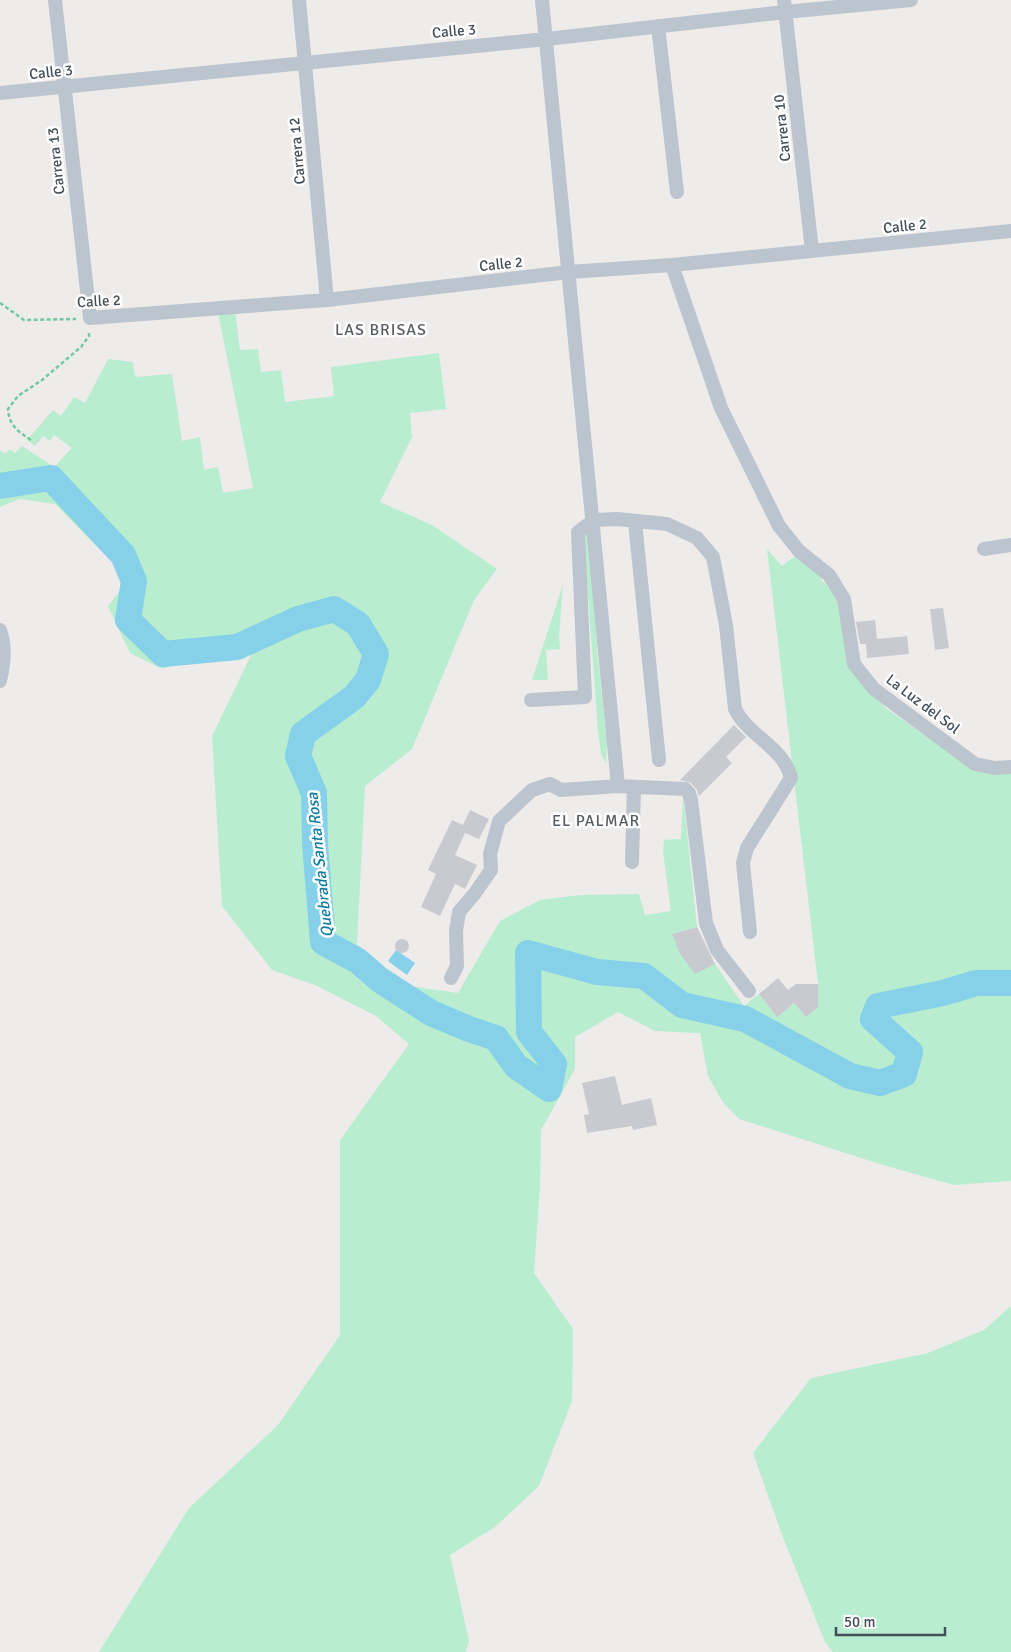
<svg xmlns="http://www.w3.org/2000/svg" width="1011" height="1652" viewBox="0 0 1011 1652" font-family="Signika,sans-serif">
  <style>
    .green { fill: #b9edcf }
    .water { fill: #86d1e9 }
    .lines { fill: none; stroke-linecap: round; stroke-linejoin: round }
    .river { stroke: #86d1e9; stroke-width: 26 }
    .building { fill: #c8cad0 }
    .path { stroke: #72caa2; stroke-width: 2.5; stroke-dasharray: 4 2.5; stroke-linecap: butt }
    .minor { stroke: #bcc5ce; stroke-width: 14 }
    .labels { text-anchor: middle; stroke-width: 5; stroke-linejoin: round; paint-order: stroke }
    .street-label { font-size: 15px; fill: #444e58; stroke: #fff }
    .neighbourhood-label { font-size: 16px; letter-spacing: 1px; fill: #585c60; stroke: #fff }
    .water-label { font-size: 16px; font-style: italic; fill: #0e7da1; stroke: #fff }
  </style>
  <rect width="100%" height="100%" fill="#eeebeb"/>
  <path class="green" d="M 235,311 L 240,350 L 258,349 L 261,372 L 281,370 L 285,402 L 334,396 L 331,367 L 439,353 L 446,409 L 410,413 L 412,437 L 380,502 L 432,525 L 497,569 L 474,600 L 412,749 L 365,786 L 357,944 L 402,985 L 458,993 L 500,921 L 540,900 L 580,895 L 639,894 L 645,915 L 671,911 L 663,852 L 664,840 L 681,839 L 683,794 L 697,927 L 672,934 L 715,964 L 744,1006 L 759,994 L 777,1017 L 794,1003 L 806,1017 L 818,1007 L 818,984 L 767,549 L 782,566 L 795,556 L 824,577 L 821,580 L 840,598 L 867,688 L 887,709 L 972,768 L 1011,771 L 1011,1181 L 954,1185 L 883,1165 L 739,1119 L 722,1101 L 708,1076 L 700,1033 L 655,1031 L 618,1012 L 575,1037 L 575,1069 L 541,1130 L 540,1186 L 534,1273 L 573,1329 L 572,1401 L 539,1486 L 495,1527 L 450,1555 L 469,1641 L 466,1652 L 99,1652 L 189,1508 L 278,1425 L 340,1335 L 340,1140 L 409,1044 L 376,1016 L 315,985 L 272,970 L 222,906 L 212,736 L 252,653 C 221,655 191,660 162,669 L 130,653 L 108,606 L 129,579 L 55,504 L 19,499 L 0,507 L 0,450 L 5,454 L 10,449 L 15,453 L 22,446 L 54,467 L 72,448 L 54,435 L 50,441 L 43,436 L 35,446 L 27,440 L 53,410 L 61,416 L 74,397 L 85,403 L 108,359 L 133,362 L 135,377 L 172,374 L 182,441 L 200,437 L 204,470 L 218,467 L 223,493 L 253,488 L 218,312 Z
    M 588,524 L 598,659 L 607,746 L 606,763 L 601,754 L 598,731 L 583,529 Z
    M 563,584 L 559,636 L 560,649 L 546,650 L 548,680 L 532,680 Z
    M 1011,1306 L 1011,1652 L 833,1652 L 825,1642 L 782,1535 L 753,1453 L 811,1378 L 928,1353 L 984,1330 Z"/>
  <path class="water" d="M 396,950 L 415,963 L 407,975 L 388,961 Z"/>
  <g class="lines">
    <path class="river" d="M 0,486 L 51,478 L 123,555 L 134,581 L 128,620 L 163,654 L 237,647 L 298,619 L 334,609 L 358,624 L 376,654 L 368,680 L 354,697 L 303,734 L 298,756 L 314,793 L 315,844 L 323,942 L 358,961 L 380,980 L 431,1013 L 469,1029 L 496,1038 L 516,1066 L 549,1089 L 554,1064 L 529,1032 L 528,953 L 597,972 L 644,976 L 682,1005 L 745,1019 L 850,1076 L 880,1083 L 904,1074 L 910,1052 L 873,1019 L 878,1006 L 943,993 L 976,983 L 1011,983"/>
  </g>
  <path class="building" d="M 943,608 L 949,648 L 935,650 L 930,609 Z
    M 875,620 L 877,639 L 907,636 L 909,654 L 867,658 L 866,644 L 860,644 L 856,622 Z
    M 734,725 L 746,737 L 726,757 L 732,763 L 699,796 L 697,790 L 691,783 L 680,780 Z
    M 470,810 L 489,819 L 479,839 L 465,833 L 455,855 L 477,865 L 465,889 L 455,884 L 440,916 L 421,907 L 436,874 L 428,870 L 452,820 L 463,825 Z
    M 697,927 L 715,964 L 695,974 L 680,954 L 672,934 Z
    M395 946a7 7 0 1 1 14 0a7 7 0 1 1-14 0Z
    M 778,978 L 788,990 L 796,984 L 818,984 L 818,1007 L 806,1017 L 794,1003 L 777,1017 L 759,994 Z
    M 615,1076 L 622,1105 L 651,1098 L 657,1125 L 633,1130 L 632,1126 L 587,1133 L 584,1115 L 589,1114 L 582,1083 Z"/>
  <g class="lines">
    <path class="path" d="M 0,303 L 24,320 L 76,319
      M 31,440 C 17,431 9,425 8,409 L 18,396 L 42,380 L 81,347 L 89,336 L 89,332"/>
    <path class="minor" d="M 55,0 L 90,318 L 327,300 L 569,272 L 672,265 L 1011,231
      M 299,0 L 327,300
      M 542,0 L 618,786
      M 784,0 L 812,251
      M 658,26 L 677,192
      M 0,93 L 547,39 L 785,12 L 911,0
      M 672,265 L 721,408 L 779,526 L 799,551 L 829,575 L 844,599 L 854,664 L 874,689 L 975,764 L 995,768 L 1011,767
      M 635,522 L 659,760
      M 984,549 L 1011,545
      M 0,630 C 6,648 4,663 0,681
      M 531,700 L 585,697 L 578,532 L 594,520 L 617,519 L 667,524 L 697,538 L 713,557 L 726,625 L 735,709 C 748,736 784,747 791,778 L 747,848 L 743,863 L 750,932
      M 632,862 L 634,787
      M 451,978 L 457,966 L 456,931 L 459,912 L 475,893 L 491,870 L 490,854 L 499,821 L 532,790 L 550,784 L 561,790 L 618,786 L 685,789 L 689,793 L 691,800 L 706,923 L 717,950 L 749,991"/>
  </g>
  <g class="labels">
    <g class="street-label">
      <text transform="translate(454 31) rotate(-5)" y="5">Calle 3</text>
      <text transform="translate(51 72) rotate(-6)" y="5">Calle 3</text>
      <text transform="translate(782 128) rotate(-96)" y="5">Carrera 10</text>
      <text transform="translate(297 151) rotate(-95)" y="5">Carrera 12</text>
      <text transform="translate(56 161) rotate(-96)" y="5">Carrera 13</text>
      <text transform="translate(905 226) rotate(-6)" y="5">Calle 2</text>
      <text transform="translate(501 264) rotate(-6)" y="5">Calle 2</text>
      <text transform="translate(99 301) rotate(-3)" y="5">Calle 2</text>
      <text transform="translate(923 704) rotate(37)" y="5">La Luz del Sol</text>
    </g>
    <g class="neighbourhood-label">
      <text x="381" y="335">LAS BRISAS</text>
      <text x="596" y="826">EL PALMAR</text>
    </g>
    <g class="water-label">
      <text transform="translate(319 865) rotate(-96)" y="6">Quebrada Santa Rosa</text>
    </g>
  </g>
  <path d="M836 1627v8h109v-8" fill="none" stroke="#444e58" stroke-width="2.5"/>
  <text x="844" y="1627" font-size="15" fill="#444e58" stroke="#ffffff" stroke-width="4" paint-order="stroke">50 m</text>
</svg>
